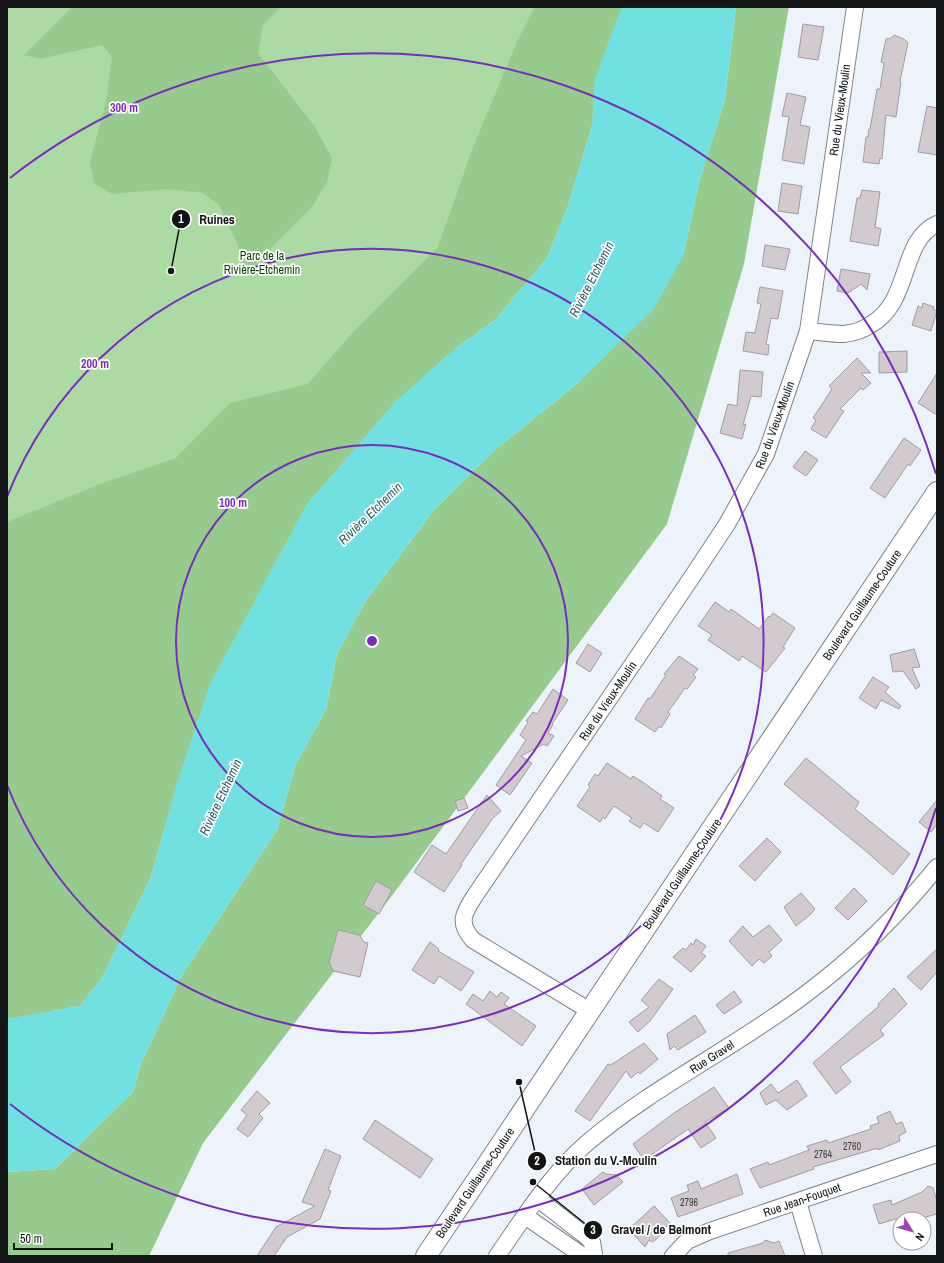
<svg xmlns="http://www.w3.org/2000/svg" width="944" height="1263" viewBox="0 0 944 1263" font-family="'Archivo Narrow',sans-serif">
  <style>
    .green { fill: #abdaa2 }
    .forest { fill: #97cb8d }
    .water { fill: #71e0e1 }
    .building { fill: #d2cacf; stroke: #a39ba0 }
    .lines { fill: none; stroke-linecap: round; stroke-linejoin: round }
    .minor-casing { stroke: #7f848a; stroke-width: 18 }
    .major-casing { stroke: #7f848a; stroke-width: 22 }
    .minor { stroke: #fff; stroke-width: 16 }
    .major { stroke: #fff; stroke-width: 20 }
    .ring { fill: none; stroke: #7b2cbf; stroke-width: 2 }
    .labels { text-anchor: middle; stroke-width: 3.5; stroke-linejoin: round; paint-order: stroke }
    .number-label { font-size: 10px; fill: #414144 }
    .street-label { font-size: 12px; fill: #111315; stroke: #fff }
    .park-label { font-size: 12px; fill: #083d00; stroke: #fff }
    .water-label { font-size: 13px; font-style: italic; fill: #2d5e5e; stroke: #fff }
    .centre { fill: #7b2cbf; stroke: #fff; stroke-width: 2 }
    .ring-label { font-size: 12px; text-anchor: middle; font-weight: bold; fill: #7b2cbf; stroke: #fff; stroke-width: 3.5; stroke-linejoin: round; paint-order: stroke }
    .leader { fill: none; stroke: #111315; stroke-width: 1.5 }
    .callout-dot { fill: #111315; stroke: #fff; stroke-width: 1.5 }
    .mark-label { font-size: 12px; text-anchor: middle; font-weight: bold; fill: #fff }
    .callout-label { font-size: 13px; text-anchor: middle; font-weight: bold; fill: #111315; stroke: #fff; stroke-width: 3.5; stroke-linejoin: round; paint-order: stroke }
  </style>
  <rect width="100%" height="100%" fill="#edf3fa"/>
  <path class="green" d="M 7,7 L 664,7 L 7,1084 Z"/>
  <path class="forest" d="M 72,7 L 281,7 L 263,25 L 258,53 L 315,127 L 332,158 L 327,182 L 312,207 L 249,270 L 240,263 L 238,245 L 219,205 L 203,193 L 168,189 L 112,194 L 94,183 L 90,162 L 106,102 L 112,57 L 102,45 L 40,59 L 24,55 Z
    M 535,7 L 622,7 L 595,79 L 592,126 L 568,206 L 547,258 L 495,320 L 455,349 L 396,401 L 307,504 L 210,684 L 176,787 L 151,877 L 102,978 L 80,1006 L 7,1019 L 7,522 L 103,483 L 176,458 L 230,403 L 308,384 L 354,331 L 438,247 L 472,150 L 518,39 Z
    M 736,7 L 789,7 L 744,264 L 667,524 L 397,889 L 203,1143 L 149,1256 L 7,1256 L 7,1172 L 55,1169 L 133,1092 L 141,1064 L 182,975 L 277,830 L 295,766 L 326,709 L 337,654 L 365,602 L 435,509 L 495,450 L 579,382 L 683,256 L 699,183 L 725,99 Z"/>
  <path class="water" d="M 622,7 L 736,7 L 725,99 L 699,183 L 683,256 L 654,309 L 579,382 L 495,450 L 435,509 L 365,602 L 337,654 L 326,709 L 295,766 L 277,830 L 182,975 L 141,1064 L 133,1092 L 55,1169 L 7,1172 L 7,1019 L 80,1006 L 102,978 L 151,877 L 176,787 L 210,684 L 307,504 L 396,401 L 455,349 L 495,320 L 547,258 L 568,206 L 592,126 L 595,79 Z"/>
  <path class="building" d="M 803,24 L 824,27 L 818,60 L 798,57 Z
    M 894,35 L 904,39 L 908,43 L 900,81 L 901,82 L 896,117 L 886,115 L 882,159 L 880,158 L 879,164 L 863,162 L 866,137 L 868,137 L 869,129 L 870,129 L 877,89 L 880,89 L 884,63 L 881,62 L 886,39 L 891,38 Z
    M 787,93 L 806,97 L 800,125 L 810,127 L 804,164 L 782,160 L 789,117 L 782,116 Z
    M 927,106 L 937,108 L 937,155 L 918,152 Z
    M 782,183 L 802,186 L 798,214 L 778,211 Z
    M 862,190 L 880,192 L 875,227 L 881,229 L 878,246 L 850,241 L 857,198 L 860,198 Z
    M 765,245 L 790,249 L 785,270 L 762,266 Z
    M 841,269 L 870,274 L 867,290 L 861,284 L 848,293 L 837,291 Z
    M 760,287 L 783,291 L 778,319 L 771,318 L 766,344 L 769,345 L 768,355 L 743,351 L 746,332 L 755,333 L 761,304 L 757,303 Z
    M 923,303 L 934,307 L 933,309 L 937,311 L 931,331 L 912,325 L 918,306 L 922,308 Z
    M 907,351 L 907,372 L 879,373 L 879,352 Z
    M 857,358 L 871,373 L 861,373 L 871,383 L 863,390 L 861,388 L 840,409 L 844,411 L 826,438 L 811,429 L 816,420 L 813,418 L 832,389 L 829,386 Z
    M 740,370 L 763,372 L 761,397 L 751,396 L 743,425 L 746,424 L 742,439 L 720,433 L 728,404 L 737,406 Z
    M 937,373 L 937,415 L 918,403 Z
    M 904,438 L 921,450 L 910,466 L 908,464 L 885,498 L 870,488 Z
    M 805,451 L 818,460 L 806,476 L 793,467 Z
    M 715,602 L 729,612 L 731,609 L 759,629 L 769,616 L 770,617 L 773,613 L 795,628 L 783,647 L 785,648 L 766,672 L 742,656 L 739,661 L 708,640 L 712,635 L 698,626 Z
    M 588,644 L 602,653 L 590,672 L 576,663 Z
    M 914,649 L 920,667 L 912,668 L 920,686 L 916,689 L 903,671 L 893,672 L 890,655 Z
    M 679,656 L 698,669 L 693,675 L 696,677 L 687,689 L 685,688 L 668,712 L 670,714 L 661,728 L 659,726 L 655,732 L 635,719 L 648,698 L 650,699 L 666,675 L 664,674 Z
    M 873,677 L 889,687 L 885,692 L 901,706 L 899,709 L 881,700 L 876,709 L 859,698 Z
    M 553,689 L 568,700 L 552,724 L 553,725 L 548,733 L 554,736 L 547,746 L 544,744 L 521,756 L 532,763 L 510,795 L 496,785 L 526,740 L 520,735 L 528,722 L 526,721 L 533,712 L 537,714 Z
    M 806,758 L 859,802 L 855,809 L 910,854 L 893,875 L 867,852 L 784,784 Z
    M 607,763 L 631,779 L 633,776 L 644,783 L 662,796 L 660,799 L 674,808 L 658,832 L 644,823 L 640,828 L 629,821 L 632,818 L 614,806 L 605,819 L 603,817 L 600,822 L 577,806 L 590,787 L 588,785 L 595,774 L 598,776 Z
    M 487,795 L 501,811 L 493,818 L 461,864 L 462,865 L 444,892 L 414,872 L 432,845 L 446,854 Z
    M 464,798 L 468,808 L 458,811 L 455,801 Z
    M 937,800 L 937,824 L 931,832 L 919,822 Z
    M 767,838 L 781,852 L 755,881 L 739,866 Z
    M 376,881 L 392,890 L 379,914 L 363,905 Z
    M 854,888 L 867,901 L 848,920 L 835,908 Z
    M 801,893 L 815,909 L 811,914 L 796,926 L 784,907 Z
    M 769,925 L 782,940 L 769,952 L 772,956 L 764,963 L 759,959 L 752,966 L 729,941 L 743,926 L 753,937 Z
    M 338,930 L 359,935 L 364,942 L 368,943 L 360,977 L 333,971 L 329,962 Z
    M 696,939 L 706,946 L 701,953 L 706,956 L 691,972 L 673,957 L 683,948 L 686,950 L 691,943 L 693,945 Z
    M 430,942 L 439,949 L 438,951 L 474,972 L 461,991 L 439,976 L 434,984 L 412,970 Z
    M 937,949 L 937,972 L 921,990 L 907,977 Z
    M 659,979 L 673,989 L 650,1021 L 638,1032 L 629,1022 L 649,1007 L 641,1000 Z
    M 894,988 L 907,1004 L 880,1030 L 884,1035 L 840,1067 L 851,1082 L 836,1094 L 813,1063 L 879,1006 L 878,1004 Z
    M 490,991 L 497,997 L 501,992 L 509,998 L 504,1004 L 536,1026 L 522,1046 L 466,1004 L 473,994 L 483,1001 Z
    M 734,991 L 742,1002 L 724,1014 L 716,1005 Z
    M 695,1015 L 706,1032 L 678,1050 L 674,1046 L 670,1050 L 667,1034 Z
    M 644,1043 L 658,1059 L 640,1074 L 638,1072 L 631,1078 L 626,1071 L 590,1121 L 575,1111 L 608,1064 L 610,1065 L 614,1063 Z
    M 797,1080 L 807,1096 L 787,1110 L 776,1100 L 766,1105 L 760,1093 L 771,1084 L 778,1093 Z
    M 714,1087 L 729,1108 L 705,1122 L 716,1138 L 701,1148 L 688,1129 L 644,1160 L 633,1144 L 674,1113 Z
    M 257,1091 L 270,1103 L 259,1114 L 263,1118 L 248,1137 L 237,1129 L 247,1115 L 241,1110 Z
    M 890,1111 L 896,1124 L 902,1122 L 906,1132 L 899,1136 L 900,1141 L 878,1150 L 878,1148 L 813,1167 L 814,1169 L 760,1188 L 750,1169 L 768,1162 L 769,1165 L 809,1150 L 807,1146 L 827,1140 L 828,1143 L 871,1129 L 870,1126 L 879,1123 L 877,1117 Z
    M 375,1120 L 433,1159 L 420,1178 L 363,1139 Z
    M 325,1149 L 341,1156 L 328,1190 L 331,1191 L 320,1219 L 287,1237 L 274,1256 L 257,1256 L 276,1227 L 315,1206 L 302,1202 Z
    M 603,1172 L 606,1174 L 616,1175 L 623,1182 L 594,1205 L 582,1189 Z
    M 737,1174 L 743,1194 L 678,1217 L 671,1198 L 689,1191 L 687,1185 L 698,1181 L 701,1189 Z
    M 928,1186 L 933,1188 L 937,1201 L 937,1214 L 918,1219 L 915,1213 L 879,1224 L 873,1205 L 891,1200 L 892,1205 L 922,1192 Z
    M 654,1206 L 670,1223 L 664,1229 L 666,1230 L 653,1242 L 649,1240 L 645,1247 L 629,1229 Z
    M 765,1240 L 774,1243 L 779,1241 L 785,1256 L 728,1256 L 728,1253 L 763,1243 Z"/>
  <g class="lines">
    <g class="minor-casing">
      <path id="minor" d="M 808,331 C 820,332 832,334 844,334 C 853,333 863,330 870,325 C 912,302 899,241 937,224
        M 590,1011 L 473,940 C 458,923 463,914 474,897 L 692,577 L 727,524 L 766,454 L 808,331 L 855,7
        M 538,1199 L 587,1237 L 592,1242 L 594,1254
        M 798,1202 L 814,1256
        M 525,1216 L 583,1256
        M 497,1256 C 524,1217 551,1174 587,1143 C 655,1085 737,1047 807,993 C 855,957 900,913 937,867
        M 673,1256 L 687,1241 L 710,1231 L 937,1154"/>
    </g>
    <g class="major-casing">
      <path id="major" d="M 426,1256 L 937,492"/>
    </g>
    <use href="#minor" class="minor"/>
    <use href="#major" class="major"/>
  </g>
  <g class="ring">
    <circle cx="372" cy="641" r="196"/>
    <path d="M7 497A392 392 0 1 1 7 785"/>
    <path d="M936 808A588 588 0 0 1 10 1104M10 178A588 588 0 0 1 936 474"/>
  </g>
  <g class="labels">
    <g class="number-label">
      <text x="852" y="1150">2760</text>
      <text x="823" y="1158">2764</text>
      <text x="689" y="1206">2796</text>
    </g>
    <g class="street-label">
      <text transform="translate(840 110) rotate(-82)" y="4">Rue du Vieux-Moulin</text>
      <text transform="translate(775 425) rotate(-70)" y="4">Rue du Vieux-Moulin</text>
      <text transform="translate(862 605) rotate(-56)" y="4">Boulevard Guillaume-Couture</text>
      <text transform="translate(608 701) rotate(-56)" y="4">Rue du Vieux-Moulin</text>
      <text transform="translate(682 874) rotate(-56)" y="4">Boulevard Guillaume-Couture</text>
      <text transform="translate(712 1057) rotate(-33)" y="4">Rue Gravel</text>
      <text transform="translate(475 1183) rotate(-56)" y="4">Boulevard Guillaume-Couture</text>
      <text transform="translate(802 1200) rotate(-19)" y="4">Rue Jean-Fouquet</text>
    </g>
    <g class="park-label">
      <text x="262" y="260">Parc de la<tspan x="262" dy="14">Rivière-Etchemin</tspan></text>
    </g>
    <g class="water-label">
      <text transform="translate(591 279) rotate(-63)" y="5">Rivière Etchemin</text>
      <text transform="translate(370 513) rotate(-44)" y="5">Rivière Etchemin</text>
      <text transform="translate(220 797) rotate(-65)" y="5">Rivière Etchemin</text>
    </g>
  </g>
  <circle cx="372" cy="641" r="6" class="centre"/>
  <g class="ring-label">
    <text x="124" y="112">300 m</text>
    <text x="95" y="368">200 m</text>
    <text x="233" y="507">100 m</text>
  </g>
  <path class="leader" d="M171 271L181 219M519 1082L537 1161M533 1182L593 1230"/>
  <g class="callout-dot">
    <circle cx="171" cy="271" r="4"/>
    <circle cx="519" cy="1082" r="4"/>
    <circle cx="533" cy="1182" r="4"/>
    <circle cx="181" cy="219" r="10"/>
    <circle cx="537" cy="1161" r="10"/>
    <circle cx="593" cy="1230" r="10"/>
  </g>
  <g class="mark-label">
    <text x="181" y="223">1</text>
    <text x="537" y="1165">2</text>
    <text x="593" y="1234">3</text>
  </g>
  <g class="callout-label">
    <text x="217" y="224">Ruines</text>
    <text x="606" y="1165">Station du V.-Moulin</text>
    <text x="661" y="1234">Gravel / de Belmont</text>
  </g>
  <rect width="944" height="1263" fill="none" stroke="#111315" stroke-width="16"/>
  <g transform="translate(912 1231) rotate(127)"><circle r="19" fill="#ffffff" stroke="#a0a1a1"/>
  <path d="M0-3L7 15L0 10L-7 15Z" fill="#9c43af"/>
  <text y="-6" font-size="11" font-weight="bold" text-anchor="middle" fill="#111315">N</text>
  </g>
  <path d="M14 1243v6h98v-6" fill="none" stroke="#111315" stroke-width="2"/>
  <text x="20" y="1243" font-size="12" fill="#111315" stroke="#ffffff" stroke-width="3" paint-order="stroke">50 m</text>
</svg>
